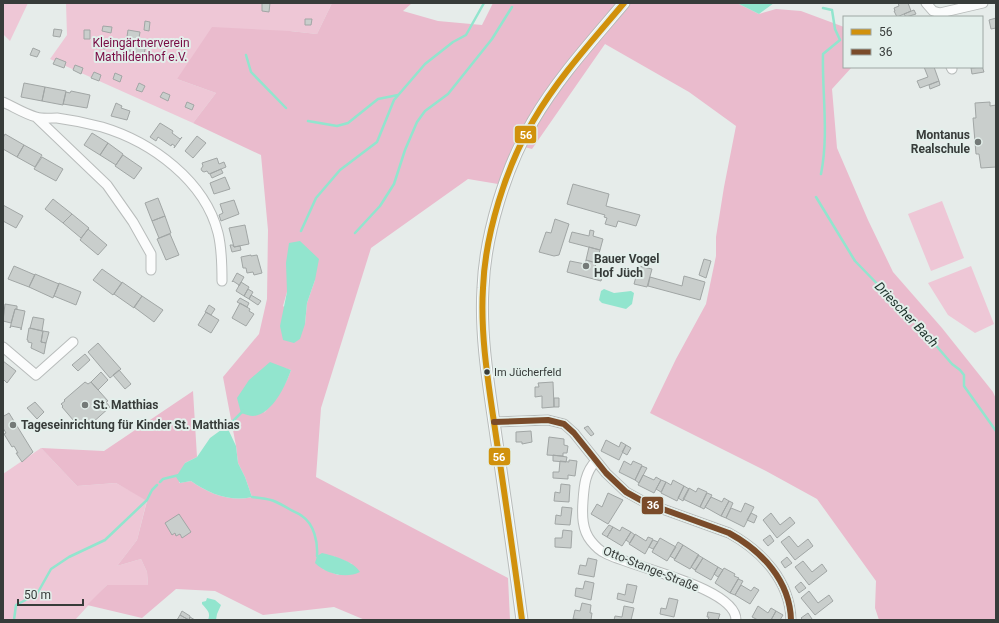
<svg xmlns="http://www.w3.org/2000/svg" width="999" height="623" viewBox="0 0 999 623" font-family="Roboto,sans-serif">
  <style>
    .green { fill: #eec7d6 }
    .forest { fill: #eabbcd; fill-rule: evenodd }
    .water { fill: #92e5ce }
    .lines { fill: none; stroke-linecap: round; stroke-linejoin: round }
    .stream { stroke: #92e5ce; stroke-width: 2.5 }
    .building { fill: #c9cecc; stroke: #a1a6a5 }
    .minor-casing { stroke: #b8bcbb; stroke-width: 11 }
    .tertiary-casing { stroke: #b8bcbb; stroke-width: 13 }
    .minor { stroke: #fbfcfc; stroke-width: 9 }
    .tertiary { stroke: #fbfcfc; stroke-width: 11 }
    .bus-1-casing { stroke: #e3efeb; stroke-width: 9 }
    .bus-2-casing { stroke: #e3efeb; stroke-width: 9 }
    .bus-1 { stroke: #d1910c; stroke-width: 6 }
    .bus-2 { stroke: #7a4b2a; stroke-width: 6 }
    .poi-dot { fill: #747a78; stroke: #e3efeb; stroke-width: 1.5 }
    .bus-dot { fill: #373c3a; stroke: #e3efeb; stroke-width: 1.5 }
    .labels { text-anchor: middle; stroke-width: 4; stroke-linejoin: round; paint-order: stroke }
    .bus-label { font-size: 11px; fill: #373c3a; stroke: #e3efeb; text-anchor: start }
    .park-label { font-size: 12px; fill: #790c45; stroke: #e3efeb }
    .poi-label { font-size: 12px; font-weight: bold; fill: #373c3a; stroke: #e3efeb; text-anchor: start }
    .street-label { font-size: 12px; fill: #373c3a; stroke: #e3efeb }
    .water-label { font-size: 13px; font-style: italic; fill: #1b3029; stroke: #e3efeb }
    .line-badge { stroke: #e3efeb; stroke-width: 1.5 }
    .badge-label { font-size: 11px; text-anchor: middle; font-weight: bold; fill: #fff }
  </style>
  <rect width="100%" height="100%" fill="#e6ecea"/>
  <path class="green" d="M 3,3 L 28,3 L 10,41 L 3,34 Z
    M 66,3 L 332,3 L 317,34 L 290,31 L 177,79 L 216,93 L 193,123 L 50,59 L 67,35 Z
    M 942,201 L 964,258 L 931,271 L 908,214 Z
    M 971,266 L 994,324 L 975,333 L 948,315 L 928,283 Z
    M 41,448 L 77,486 L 116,483 L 147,500 L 137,540 L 117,566 L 141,559 L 147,572 L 148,585 L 107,585 L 75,620 L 3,620 L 3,474 Z"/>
  <path class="forest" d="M 332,3 L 412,3 L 403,11 L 438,21 L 482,25 L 493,3 L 737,3 L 759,14 L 776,9 L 801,11 L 844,27 L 844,67 L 852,67 L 832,89 L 837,148 L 868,220 L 893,272 L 942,328 L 993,392 L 996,399 L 996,620 L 879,620 L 875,608 L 876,581 L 817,499 L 766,471 L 650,413 L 676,359 L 706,304 L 716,256 L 716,237 L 724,187 L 736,126 L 689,92 L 605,44 L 532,149 L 517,145 L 498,184 L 468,179 L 371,248 L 321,408 L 316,477 L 508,578 L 510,620 L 365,620 L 334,607 L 263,615 L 215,591 L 176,589 L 142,618 L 87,605 L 107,585 L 148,585 L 147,572 L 141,559 L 117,566 L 137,540 L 147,501 L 116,483 L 77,486 L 41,448 L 104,451 L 193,391 L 197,457 L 185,463 L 179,483 L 191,481 C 209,494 231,502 252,497 L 245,477 L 238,463 L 236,446 L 223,377 L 259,334 L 267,299 L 268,230 L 261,155 L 193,123 L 216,93 L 177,79 L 212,27 L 290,31 L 317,34 ZM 315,280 L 307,303 L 305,324 L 283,306 L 287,292 ZM 284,368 L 291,370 C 285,387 276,399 264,413 ZM 333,556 L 352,564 L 338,575 L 323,569 Z"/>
  <path class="water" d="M 737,3 L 774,3 L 759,14 Z
    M 300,241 L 319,259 L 315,280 L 307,303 L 305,324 L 300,339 L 294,343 L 283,340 L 280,326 L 287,292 L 286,263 L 289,243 Z
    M 604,289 L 614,293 L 631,291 L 634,293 L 632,304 L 626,309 L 602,303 L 599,300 L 601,291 Z
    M 270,362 L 291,370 C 286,385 272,415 253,416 C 250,416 245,414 241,413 L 237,398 L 249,380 Z
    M 228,429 L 236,446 L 238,463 L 245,477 L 252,497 C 231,502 209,494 191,481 L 180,483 L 176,477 L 185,463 L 197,457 L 210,438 L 221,430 Z
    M 322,553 C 332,555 355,562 360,572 C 346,579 326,574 315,563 L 317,556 Z
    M 207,598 L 215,600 L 221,605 L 217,614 L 216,620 L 208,620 C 211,612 207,610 202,604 L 202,602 L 206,601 Z"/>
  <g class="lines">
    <path class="stream" d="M 246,55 L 251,72 L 286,108
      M 308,121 L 337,126 L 348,123 L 378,99 L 398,95
      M 821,174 C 829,134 822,94 823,54 L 840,40 L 835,29 L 832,10 L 823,8
      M 816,197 L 855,261 L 889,296 L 913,319 L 952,364 L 960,370 L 964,375 L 964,386 L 996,431
      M 301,231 L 316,198 L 340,170 L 377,142 L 394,100 L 425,64 L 453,42 L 466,35 L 484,3
      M 355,233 L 380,206 L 394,184 L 405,150 L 417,122 L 425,111 L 448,94 L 492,39 L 512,7
      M 226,432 L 232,422 L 243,411
      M 160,482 L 163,479 L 179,475
      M 252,497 C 272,499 274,500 291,510 C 294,512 299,513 302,516 C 314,524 318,542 317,556
      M 14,620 L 16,605 L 37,594 L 51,569 L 69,557 L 105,540 L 147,500 L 152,490 L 157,485"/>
  </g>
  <path class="building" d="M 262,3 L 270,3 L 269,12 L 262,11 Z
    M 898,3 L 908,3 L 911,11 L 897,17 L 894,11 L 895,11 L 894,8 L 899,6 Z
    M 914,10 L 916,14 L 906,17 L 904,14 Z
    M 996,18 L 996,28 L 991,29 L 989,20 Z
    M 305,19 L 312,19 L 311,25 L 305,25 Z
    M 145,21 L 150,22 L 149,31 L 144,30 Z
    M 103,26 L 112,27 L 111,33 L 102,31 Z
    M 54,29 L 62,30 L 60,37 L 53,36 Z
    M 84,30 L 90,30 L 90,39 L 84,39 Z
    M 128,30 L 140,32 L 139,38 L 147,40 L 144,54 L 125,50 Z
    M 101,39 L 108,42 L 105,49 L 98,47 Z
    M 33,48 L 40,51 L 37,57 L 30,55 Z
    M 56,58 L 66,62 L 64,68 L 53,64 Z
    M 75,65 L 83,68 L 81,74 L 73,70 Z
    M 982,66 L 984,72 L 972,74 L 971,68 L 982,67 Z
    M 924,67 L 934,67 L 939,81 L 920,88 L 917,81 L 928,77 Z
    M 94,72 L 101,75 L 99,81 L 91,78 Z
    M 115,73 L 122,76 L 120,82 L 113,79 Z
    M 939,81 L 940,85 L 930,89 L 929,85 Z
    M 24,83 L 45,87 L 42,101 L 21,97 Z
    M 139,83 L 145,86 L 142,92 L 136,90 Z
    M 45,87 L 66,91 L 63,105 L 42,101 Z
    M 71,91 L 90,95 L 87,108 L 63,104 L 66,92 L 70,93 Z
    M 163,92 L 170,95 L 168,101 L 160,97 Z
    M 187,102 L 194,105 L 192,110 L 185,107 Z
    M 990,102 L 990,106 L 996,105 L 996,167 L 981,168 L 979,154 L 976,154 L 973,118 L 976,118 L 975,103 Z
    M 116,103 L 122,106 L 121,108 L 130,111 L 127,120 L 111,116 Z
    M 160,123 L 173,131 L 172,133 L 180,139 L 182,137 L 174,148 L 175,146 L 172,144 L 171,146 L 158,137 L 156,141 L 150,137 Z
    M 92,133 L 108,143 L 100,155 L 84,145 Z
    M 5,134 L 24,145 L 17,157 L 3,149 L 3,138 Z
    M 197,136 L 206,143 L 193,158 L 185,151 Z
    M 108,143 L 123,154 L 116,165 L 100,155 Z
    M 24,145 L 42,155 L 35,167 L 17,157 Z
    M 123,155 L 142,168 L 134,179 L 115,166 Z
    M 42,157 L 63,169 L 56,181 L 34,169 Z
    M 217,158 L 219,164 L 224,162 L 226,167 L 209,174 L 207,171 L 204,172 L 202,171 L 201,169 L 203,166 L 202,163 Z
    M 221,169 L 223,173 L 212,178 L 210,174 Z
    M 225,177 L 230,189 L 214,194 L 210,183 Z
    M 573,184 L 609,194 L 606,206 L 640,215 L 636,226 L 618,221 L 616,227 L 605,224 L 607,218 L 604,217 L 605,215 L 567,204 Z
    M 158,198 L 165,216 L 152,221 L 145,203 Z
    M 53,199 L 72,214 L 63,223 L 45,209 Z
    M 234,200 L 239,214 L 221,221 L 219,215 L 223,213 L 220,204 Z
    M 3,205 L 23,216 L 16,228 L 3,221 Z
    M 72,214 L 89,228 L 81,238 L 63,223 Z
    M 165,216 L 171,233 L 159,238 L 152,221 Z
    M 555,219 L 569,224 L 559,255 L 554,256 L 539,252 L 546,232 L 551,233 Z
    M 245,225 L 249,244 L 234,247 L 229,228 Z
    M 88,229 L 107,245 L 98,255 L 80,240 Z
    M 590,230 L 594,231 L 593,236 L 603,239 L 600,250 L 569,242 L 572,232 L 589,236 Z
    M 170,234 L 179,255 L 166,260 L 157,239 Z
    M 230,245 L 233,245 L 234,247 L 240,246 L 241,250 L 232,252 Z
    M 589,247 L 600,250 L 596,263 L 586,260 Z
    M 251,255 L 251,256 L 257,255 L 262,273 L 254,275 L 253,272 L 247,273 L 246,268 L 243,268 L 241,257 Z
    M 704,259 L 711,261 L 706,278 L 699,275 Z
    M 586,260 L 596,263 L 595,267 L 604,270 L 601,281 L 567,272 L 570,261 L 585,264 Z
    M 14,266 L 35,275 L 29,287 L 8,279 Z
    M 639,266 L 652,269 L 647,287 L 634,284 Z
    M 102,269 L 122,283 L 113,295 L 93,280 Z
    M 237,273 L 244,277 L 239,286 L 239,285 L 233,281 L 232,282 Z
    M 35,274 L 59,284 L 53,298 L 29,287 Z
    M 684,276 L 705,282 L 700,300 L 648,286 L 650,277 L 682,286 Z
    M 122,282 L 142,296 L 134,308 L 114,294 Z
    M 241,282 L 249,287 L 244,296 L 236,291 Z
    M 59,283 L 81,292 L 76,305 L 54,296 Z
    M 248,289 L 253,292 L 249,299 L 244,296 Z
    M 251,295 L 261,301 L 258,305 L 249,299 Z
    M 142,296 L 163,310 L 154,322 L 134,307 Z
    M 240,298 L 249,303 L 247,307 L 237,302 Z
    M 240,303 L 250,309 L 249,311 L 254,314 L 246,326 L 232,318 Z
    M 5,304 L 17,306 L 17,309 L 15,309 L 11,323 L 3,321 Z
    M 209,305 L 215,309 L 211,315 L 205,312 Z
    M 15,309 L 25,311 L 21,330 L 21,328 L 11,326 L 10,328 Z
    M 206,312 L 219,320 L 211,333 L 198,325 Z
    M 33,317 L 44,319 L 42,331 L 30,328 Z
    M 29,328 L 43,331 L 41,342 L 46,343 L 44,354 L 31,348 L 32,343 L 28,342 L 28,340 L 27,340 Z
    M 43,331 L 49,332 L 46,343 L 41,342 Z
    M 98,343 L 121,369 L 110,378 L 88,352 Z
    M 85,354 L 90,360 L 78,371 L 72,365 Z
    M 3,361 L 16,371 L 7,383 L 3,379 Z
    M 119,370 L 131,384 L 125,389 L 113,375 Z
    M 101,372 L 108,380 L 98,390 L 91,382 Z
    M 85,382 L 88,384 L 91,382 L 108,401 L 106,402 L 110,407 L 91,424 L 89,423 L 84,428 L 82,426 L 80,428 L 62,407 L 63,406 L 61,404 L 65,401 L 64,400 Z
    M 553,382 L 554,407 L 542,408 L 542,396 L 535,397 L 535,387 L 539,387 L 538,383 Z
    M 554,398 L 559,398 L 559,407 L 554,407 Z
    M 35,402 L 44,412 L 37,419 L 27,408 Z
    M 9,413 L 33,452 L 22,462 L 16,453 L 18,453 L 14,446 L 12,447 L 4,434 L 6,433 L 3,428 L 3,414 L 4,416 Z
    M 588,426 L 594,434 L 591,436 L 584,428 Z
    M 531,431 L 532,442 L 522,444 L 522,442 L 516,442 L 516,432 Z
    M 549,437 L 564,439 L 564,445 L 568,446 L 567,453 L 563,453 L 563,456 L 547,455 Z
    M 606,440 L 619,447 L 621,442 L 626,445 L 619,460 L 601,451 Z
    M 626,445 L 631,448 L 627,455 L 622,452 Z
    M 553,455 L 567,457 L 566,462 L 553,461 Z
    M 569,460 L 577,461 L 575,476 L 568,475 L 568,479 L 553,478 L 553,472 L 559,472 L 560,461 L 569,462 Z
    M 624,461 L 631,465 L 633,461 L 642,465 L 635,480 L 619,472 Z
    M 642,466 L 647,468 L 639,483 L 635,480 Z
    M 643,475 L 654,480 L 656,477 L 661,480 L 654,493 L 638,485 Z
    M 661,480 L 666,482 L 661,492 L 656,489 Z
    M 673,480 L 684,486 L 677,501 L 661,493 L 666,482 L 671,485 Z
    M 561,484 L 570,485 L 569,502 L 554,501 L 555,492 L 560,493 Z
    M 684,486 L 689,489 L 683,501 L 678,498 Z
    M 689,488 L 696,492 L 698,488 L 707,492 L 700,507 L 683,499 Z
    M 608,493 L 623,500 L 608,524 L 591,514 L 597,504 L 602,507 Z
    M 707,493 L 712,495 L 704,509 L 700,507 Z
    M 711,497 L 722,502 L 724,498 L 729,501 L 721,516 L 705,507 Z
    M 729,501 L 733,503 L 726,518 L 721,516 Z
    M 745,503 L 754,507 L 744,527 L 726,518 L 731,508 L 741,512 Z
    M 562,507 L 572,508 L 570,525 L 555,524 L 556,515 L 561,516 Z
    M 751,513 L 757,516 L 754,523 L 747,520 Z
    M 771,513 L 780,525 L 790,517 L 795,523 L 777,538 L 763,520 Z
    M 179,514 L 191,532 L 182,538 L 180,534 L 176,536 L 175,533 L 172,535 L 165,523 Z
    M 609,525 L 613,527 L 607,537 L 602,534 Z
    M 613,527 L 620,531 L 622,527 L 631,532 L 622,546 L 607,537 Z
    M 563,530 L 572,531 L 571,548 L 555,547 L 555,538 L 562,538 Z
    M 631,532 L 635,535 L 630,543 L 626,540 Z
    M 635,534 L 646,541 L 648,537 L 653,539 L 645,554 L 629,544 Z
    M 770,535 L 774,541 L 768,546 L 763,540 Z
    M 789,536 L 798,547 L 808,539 L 813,546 L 795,560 L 781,542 Z
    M 660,538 L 676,547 L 667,561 L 652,552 Z
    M 653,540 L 658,542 L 653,549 L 649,547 Z
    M 678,542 L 683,545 L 675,559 L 670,556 Z
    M 683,545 L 699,555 L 690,569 L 674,560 Z
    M 698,555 L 703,558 L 695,570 L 691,567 Z
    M 787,557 L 792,563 L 785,568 L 781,562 Z
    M 588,558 L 597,560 L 594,577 L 578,574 L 580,565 L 586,566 Z
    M 703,558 L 718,567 L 711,580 L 695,571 Z
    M 803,561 L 812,572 L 822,564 L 827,571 L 809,585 L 795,567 Z
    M 718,567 L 723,570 L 718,577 L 714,574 Z
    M 724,568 L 735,574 L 734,576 L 739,578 L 730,593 L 715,583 Z
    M 738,579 L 743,581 L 735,595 L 730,593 Z
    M 585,581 L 594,583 L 591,600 L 575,596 L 576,588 L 583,589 Z
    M 801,582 L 806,588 L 799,593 L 795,587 Z
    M 627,584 L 637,586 L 633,603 L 617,599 L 618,593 L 625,595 Z
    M 741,585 L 751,591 L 754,587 L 759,590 L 750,604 L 735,595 Z
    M 809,591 L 818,603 L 829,595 L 833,601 L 815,615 L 801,598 Z
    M 669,598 L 678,600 L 674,617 L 660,614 L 661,608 L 666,609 Z
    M 582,603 L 591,605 L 590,613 L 592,613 L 591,620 L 573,619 L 575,610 L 580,611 Z
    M 624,606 L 634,608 L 631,620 L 614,620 L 615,616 L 622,617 Z
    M 758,606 L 768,613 L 771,608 L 776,611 L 771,620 L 758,620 L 752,617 Z
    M 182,611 L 190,616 L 189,620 L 180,615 Z
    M 776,611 L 783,615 L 780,620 L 771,620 Z
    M 708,612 L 720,614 L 718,620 L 708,620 L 709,617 L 707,617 Z
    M 808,613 L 812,619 L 810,620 L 803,620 L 801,618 Z
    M 180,615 L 189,620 L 190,617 L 195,620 L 177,620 Z"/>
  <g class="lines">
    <g class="minor-casing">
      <path id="minor" d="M 926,3 L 933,11 L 940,13 L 983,3
        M 951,67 L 952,69
        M 3,102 C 14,107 25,114 36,117 C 42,119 50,118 57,118 C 72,120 87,123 102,127 C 152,142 205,181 218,233 C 222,249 222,265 222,281
        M 37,118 L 107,185 L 133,222 L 151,254 L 151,270
        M 3,347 L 36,375 L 73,342
        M 494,422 L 548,420 L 564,424 L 574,433 L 606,473 L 626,492 L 646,503 L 729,533 C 762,551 790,581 791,620
        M 596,461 C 585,472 584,486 583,501 C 582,515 582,530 591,541 C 595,546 600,551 605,553 C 630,567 736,587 736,620"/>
    </g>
    <g class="tertiary-casing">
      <path id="tertiary" d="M 522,620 C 514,559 505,497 496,436 C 489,387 480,337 483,288 C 485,234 506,167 533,121 C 558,78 592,41 624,3"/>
    </g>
    <use href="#minor" class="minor"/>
    <use href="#tertiary" class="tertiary"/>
    <g class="bus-1-casing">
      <path id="bus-1" d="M 522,620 C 514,559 505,497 496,436 C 489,387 480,337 483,288 C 485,234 506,167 533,121 C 558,78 592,41 624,3"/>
    </g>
    <g class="bus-2-casing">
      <path id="bus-2" d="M 494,422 L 548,420 L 564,424 L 574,433 L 606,473 L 626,492 L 646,503 L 729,533 C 762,551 790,581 791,620"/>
    </g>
    <use href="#bus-1" class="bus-1"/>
    <use href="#bus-2" class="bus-2"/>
  </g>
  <g class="poi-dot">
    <circle cx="978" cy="142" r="4"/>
    <circle cx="586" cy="266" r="4"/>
    <circle cx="85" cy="405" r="4"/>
    <circle cx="13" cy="425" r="4"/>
  </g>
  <circle class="bus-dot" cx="487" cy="372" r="3.5"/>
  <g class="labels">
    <g class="bus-label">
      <text x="494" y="376">Im Jücherfeld</text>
    </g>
    <g class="park-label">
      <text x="141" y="47">Kleingärtnerverein<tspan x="141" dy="14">Mathildenhof e.V.</tspan></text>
    </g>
    <g class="poi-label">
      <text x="970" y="139" text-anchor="end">Montanus<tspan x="970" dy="14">Realschule</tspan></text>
      <text x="594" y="263">Bauer Vogel<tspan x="594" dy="14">Hof Jüch</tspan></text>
      <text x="93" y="409">St. Matthias</text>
      <text x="21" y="429">Tageseinrichtung für Kinder St. Matthias</text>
    </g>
    <g class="street-label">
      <text transform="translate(651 569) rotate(22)" y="4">Otto-Stange-Straße</text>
    </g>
    <g class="water-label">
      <text transform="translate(907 314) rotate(46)" y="5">Driescher Bach</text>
    </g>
  </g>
  <g class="line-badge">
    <rect x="514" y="125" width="23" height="19" rx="4" fill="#d1910c"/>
    <rect x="488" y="447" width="23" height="19" rx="4" fill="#d1910c"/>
    <rect x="641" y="496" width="23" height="19" rx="4" fill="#7a4b2a"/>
  </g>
  <g class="badge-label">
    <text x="526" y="139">56</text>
    <text x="499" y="461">56</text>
    <text x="653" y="509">36</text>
  </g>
  <rect width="999" height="623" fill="none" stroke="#373c3a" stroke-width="8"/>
  <rect x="843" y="16" width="140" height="52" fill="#e3efeb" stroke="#9ea7a4"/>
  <rect x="851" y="29" width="20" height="6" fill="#d1910c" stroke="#9ea7a4"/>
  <text x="879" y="36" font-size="12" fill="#373c3a">56</text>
  <rect x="851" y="49" width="20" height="6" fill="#7a4b2a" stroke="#9ea7a4"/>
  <text x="879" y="56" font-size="12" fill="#373c3a">36</text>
  <path d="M18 599v6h65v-6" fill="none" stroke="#373c3a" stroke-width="2"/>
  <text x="24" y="599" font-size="12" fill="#373c3a" stroke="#e3efeb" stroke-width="3" paint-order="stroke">50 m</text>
</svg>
